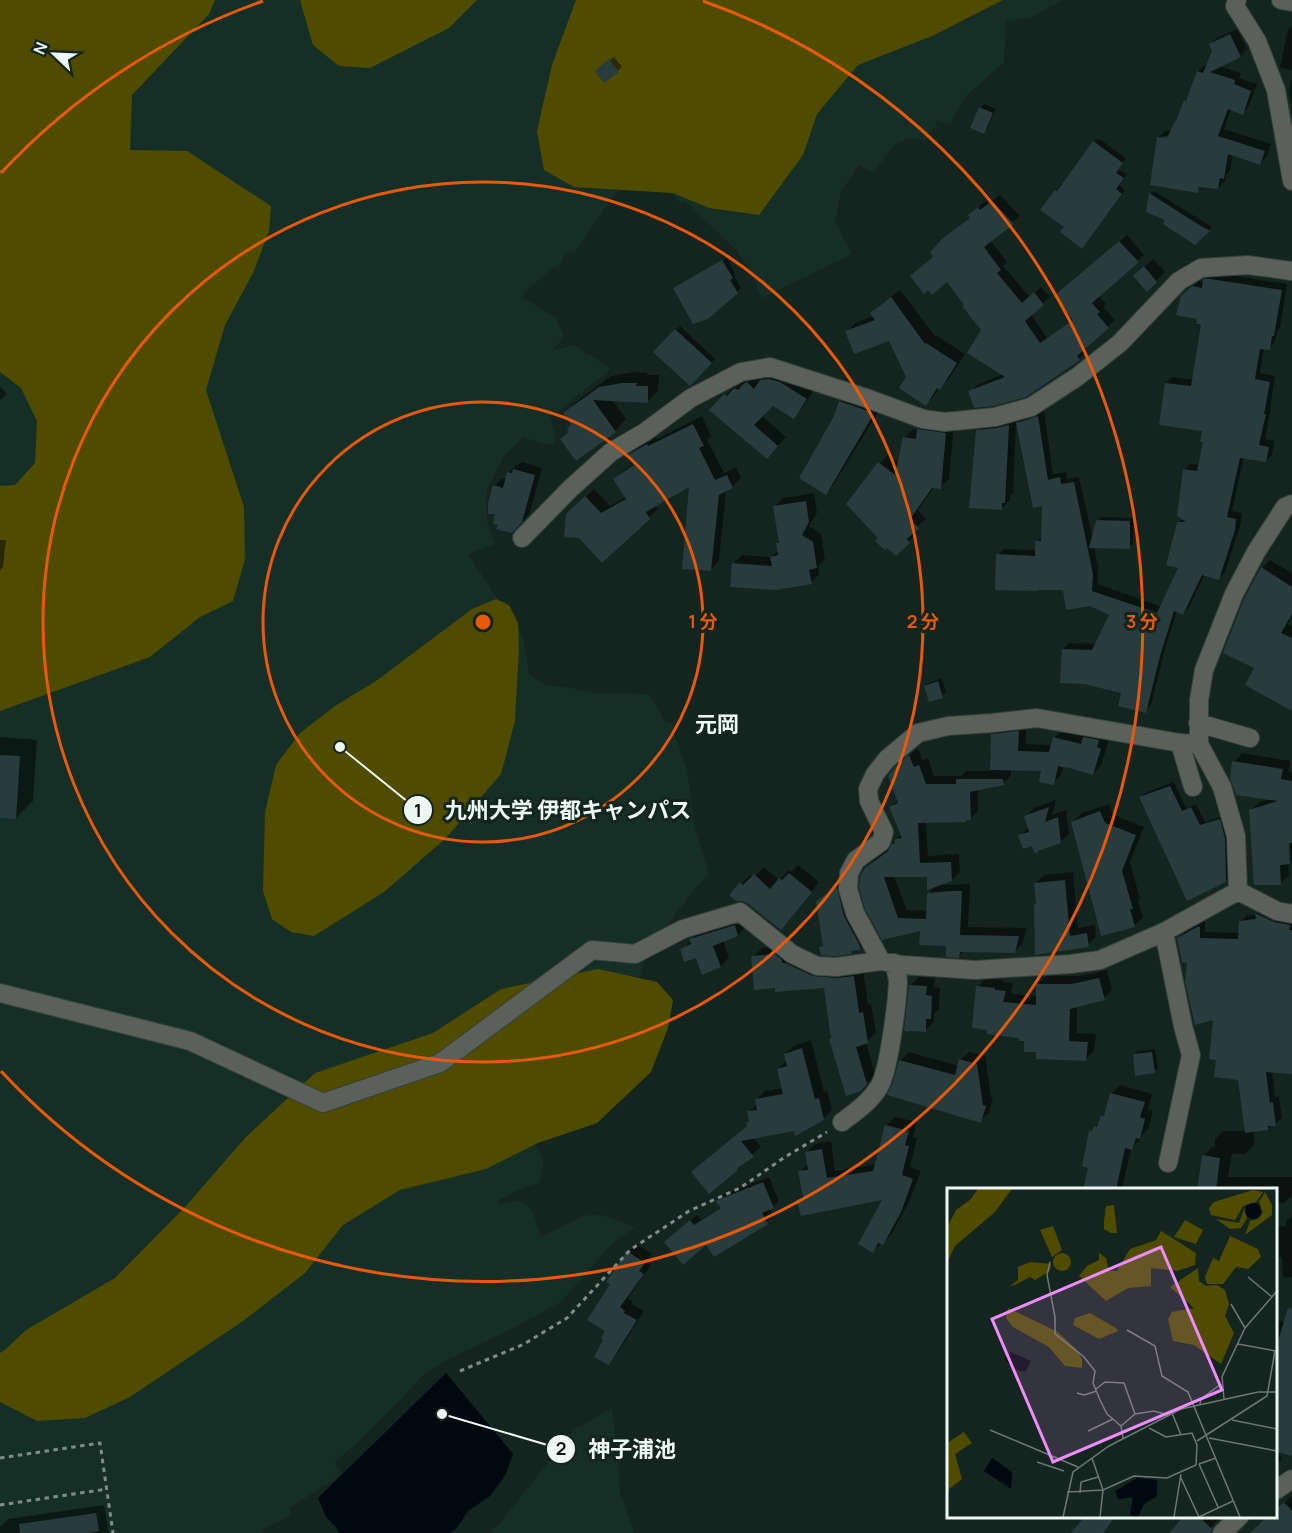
<svg xmlns="http://www.w3.org/2000/svg" width="1292" height="1533" viewBox="0 0 1292 1533" font-family="Manrope,'Noto Sans JP',sans-serif">
  <style>
    .built { fill: #162f26 }
    .green { fill: #4f4c00 }
    .water { fill: #00090f }
    .shadow { fill: #0007; fill-rule: evenodd }
    .building { fill: #283c3d }
    .lines { fill: none; stroke-linecap: round; stroke-linejoin: round }
    .minor-casing { stroke: #32433d; stroke-width: 20 }
    .path { stroke: #7f8d88; stroke-width: 3; stroke-dasharray: 4.5 4.5; stroke-linecap: butt }
    .minor { stroke: #5b605a; stroke-width: 18 }
    .ring { fill: none; stroke: #e8590c; stroke-width: 3 }
    .labels { text-anchor: middle; stroke-width: 6; stroke-linejoin: round; paint-order: stroke }
    .neighbourhood-label { font-size: 22px; font-weight: bold; fill: #edf8f3; stroke: #14251f }
    .inset-road { fill: none; stroke: #6b7974; stroke-width: 1.5 }
    .view { fill: #ed8cfa; fill-opacity: 0.15; stroke: #ed8cfa; stroke-width: 3 }
    .inset-edge { fill: none; stroke: #edf8f3; stroke-width: 3 }
    .centre { fill: #e8590c; stroke: #14251f; stroke-width: 3 }
    .ring-label { font-size: 18px; text-anchor: middle; font-weight: bold; fill: #e8590c; stroke: #14251f; stroke-width: 6; stroke-linejoin: round; paint-order: stroke }
    .leader { fill: none; stroke: #edf8f3; stroke-width: 2 }
    .callout-dot { fill: #edf8f3; stroke: #14251f; stroke-width: 2 }
    .mark-label { font-size: 18px; text-anchor: middle; font-weight: bold; fill: #111 }
    .callout-label { font-size: 22px; text-anchor: middle; font-weight: bold; fill: #edf8f3; stroke: #14251f; stroke-width: 6; stroke-linejoin: round; paint-order: stroke }
  </style>
  <rect width="100%" height="100%" fill="#14251f"/>
  <path class="built" d="M 0,0 L 1063,0 L 1030,18 L 1006,21 L 1004,62 L 966,96 L 949,125 L 937,119 L 935,127 L 925,141 L 908,138 L 894,145 L 873,173 L 859,165 L 841,191 L 835,221 L 851,253 L 848,256 L 762,298 L 750,270 L 738,252 L 685,201 L 681,204 L 650,167 L 614,195 L 575,252 L 566,253 L 561,263 L 545,274 L 542,278 L 529,288 L 522,297 L 558,319 L 557,322 L 564,334 L 561,341 L 551,351 L 574,345 L 611,369 L 556,413 L 550,416 L 556,440 L 553,444 L 543,444 L 524,437 L 505,455 L 504,455 L 487,489 L 486,497 L 487,521 L 495,544 L 468,554 L 523,637 L 529,674 L 547,686 L 562,686 L 593,693 L 649,694 L 664,720 L 671,724 L 687,770 L 695,827 L 709,874 L 696,887 L 675,915 L 642,966 L 641,974 L 524,1130 L 542,1156 L 543,1163 L 539,1183 L 522,1188 L 497,1201 L 500,1204 L 514,1201 L 524,1203 L 533,1212 L 541,1237 L 583,1216 L 599,1214 L 635,1227 L 617,1240 L 605,1251 L 581,1280 L 560,1302 L 515,1327 L 441,1363 L 423,1375 L 398,1402 L 360,1440 L 334,1463 L 343,1474 L 289,1508 L 290,1515 L 258,1533 L 0,1533 Z
    M 612,1408 L 619,1469 L 620,1495 L 623,1499 L 634,1533 L 488,1533 L 500,1523 L 574,1430 Z"/>
  <path class="green" d="M 0,0 L 215,0 L 209,14 L 132,95 L 130,150 L 187,151 L 271,206 L 269,231 L 253,273 L 225,325 L 206,390 L 244,507 L 245,559 L 233,601 L 200,617 L 150,657 L 0,711 L 0,486 L 15,485 L 35,463 L 37,421 L 21,388 L 0,372 Z
    M 300,0 L 477,0 L 449,28 L 370,68 L 339,66 L 313,45 Z
    M 576,0 L 1003,0 L 932,36 L 858,65 L 817,114 L 803,155 L 759,215 L 709,208 L 673,193 L 574,187 L 544,170 L 537,131 L 552,65 Z
    M 496,599 L 509,605 L 518,623 L 519,647 L 515,721 L 501,774 L 446,838 L 384,892 L 314,936 L 291,932 L 272,919 L 263,891 L 265,812 L 276,765 L 300,733 L 335,706 L 376,681 L 472,609 Z
    M 598,969 L 657,982 L 673,1000 L 668,1028 L 651,1072 L 597,1123 L 538,1143 L 486,1169 L 400,1190 L 343,1225 L 305,1273 L 243,1321 L 130,1397 L 85,1418 L 37,1421 L 0,1402 L 0,1353 L 6,1349 L 26,1330 L 115,1278 L 185,1207 L 246,1137 L 315,1073 L 433,1033 L 501,989 Z"/>
  <path class="water" d="M 446,1373 L 513,1454 L 506,1474 L 490,1496 L 468,1511 L 456,1529 L 450,1533 L 339,1533 L 336,1527 L 326,1517 L 318,1498 Z"/>
  <path class="shadow" d="M 1292,26 L 1292,70 L 1281,68 L 1280,66 L 1288,30 Z
    M 1237,29 L 1247,49 L 1240,56 L 1219,66 L 1241,73 L 1239,78 L 1257,84 L 1249,106 L 1243,113 L 1231,109 L 1224,129 L 1271,144 L 1267,156 L 1260,163 L 1233,154 L 1230,171 L 1226,175 L 1225,181 L 1218,188 L 1202,186 L 1197,191 L 1158,138 L 1165,131 L 1172,131 L 1185,101 L 1190,96 L 1198,71 L 1205,65 L 1208,66 L 1213,51 L 1210,45 L 1217,38 ZM 1162,136 L 1175,136 L 1162,139 Z
    M 614,57 L 622,67 L 605,81 L 600,67 Z
    M 1292,77 L 1292,107 L 1289,90 Z
    M 984,104 L 996,109 L 987,129 L 983,132 L 980,108 Z
    M 1098,138 L 1126,158 L 1118,169 L 1127,174 L 1119,185 L 1125,190 L 1086,244 L 1066,226 L 1056,191 Z
    M 1154,191 L 1212,227 L 1195,243 L 1168,219 L 1150,194 Z
    M 1000,195 L 1020,216 L 990,240 L 1007,262 L 1003,266 L 1030,297 L 1041,287 L 1050,297 L 1031,314 L 1047,338 L 1074,319 L 1063,290 L 1127,235 L 1144,255 L 1099,296 L 1106,304 L 1103,307 L 1115,320 L 1083,349 L 1086,352 L 1079,359 L 970,392 L 977,385 L 1003,374 L 983,330 L 934,257 L 971,217 L 977,208 L 986,201 L 988,204 Z
    M 727,258 L 735,273 L 734,275 L 741,288 L 737,292 L 679,285 Z
    M 1153,259 L 1165,272 L 1147,290 L 1143,268 Z
    M 1217,273 L 1287,284 L 1280,328 L 1277,332 L 1275,342 L 1269,349 L 1264,348 L 1260,373 L 1275,376 L 1270,408 L 1271,408 L 1265,439 L 1274,441 L 1272,455 L 1266,461 L 1244,457 L 1232,511 L 1242,513 L 1241,523 L 1225,572 L 1219,578 L 1205,574 L 1189,607 L 1183,614 L 1177,611 L 1165,649 L 1151,705 L 1145,711 L 1123,692 L 1063,649 L 1069,643 L 1096,644 L 1111,614 L 998,555 L 1004,549 L 1036,550 L 1037,542 L 1043,535 L 1044,504 L 1016,424 L 1013,493 L 1010,496 L 1010,500 L 1001,509 L 978,431 L 986,422 L 1017,417 L 1016,424 L 1024,417 L 1044,411 L 1053,474 L 1066,472 L 1067,479 L 1079,477 L 1093,540 L 1097,521 L 1101,517 L 1134,518 L 1133,544 L 1129,547 L 1094,546 L 1098,567 L 1098,584 L 1162,607 L 1180,567 L 1178,523 L 1183,518 L 1184,470 L 1190,464 L 1200,465 L 1205,441 L 1204,429 L 1166,383 L 1172,377 L 1193,380 L 1202,323 L 1198,318 L 1189,290 L 1199,281 L 1203,282 L 1211,274 Z
    M 900,290 L 935,336 L 936,335 L 965,354 L 948,380 L 939,388 L 934,396 L 926,404 L 908,377 L 890,339 L 847,332 L 855,323 L 874,316 L 872,313 L 880,305 Z
    M 680,326 L 715,359 L 690,384 L 655,352 Z
    M 634,372 L 647,373 L 647,375 L 659,375 L 658,391 L 647,402 L 612,400 L 626,419 L 615,431 L 577,459 L 562,439 L 570,431 L 573,425 L 565,414 L 576,402 L 611,376 Z
    M 770,372 L 814,390 L 802,409 L 793,417 L 773,404 L 761,415 L 786,437 L 775,449 L 711,410 L 734,387 L 736,388 L 744,380 L 747,382 L 753,376 L 756,375 L 762,380 Z
    M 0,387 L 7,394 L 0,400 Z
    M 848,393 L 881,407 L 834,484 L 826,493 L 840,402 Z
    M 702,416 L 711,436 L 707,440 L 724,473 L 736,467 L 741,478 L 732,487 L 726,490 L 719,561 L 710,570 L 691,484 L 655,505 L 658,509 L 602,561 L 567,514 L 594,489 L 610,506 L 626,497 L 615,480 L 623,471 L 635,463 L 630,456 L 639,447 L 656,437 L 657,439 Z
    M 926,421 L 954,425 L 949,479 L 940,487 L 934,487 L 918,510 L 926,519 L 914,530 L 917,533 L 896,554 L 848,504 L 880,463 L 888,455 L 899,463 L 905,437 L 913,429 L 918,430 Z
    M 522,462 L 542,468 L 530,512 L 520,524 L 497,512 L 494,486 L 502,478 L 507,479 L 508,473 L 516,465 L 518,465 Z
    M 814,493 L 817,513 L 809,526 L 821,534 L 825,559 L 818,566 L 819,574 L 811,583 L 733,564 L 742,555 L 771,557 L 779,550 L 777,544 L 780,541 L 774,507 L 783,498 Z
    M 0,540 L 6,540 L 3,567 L 0,570 Z
    M 1270,560 L 1292,573 L 1292,617 L 1288,624 L 1292,626 L 1292,707 L 1256,668 L 1262,568 Z
    M 942,678 L 946,692 L 942,696 L 925,686 L 929,683 Z
    M 1026,724 L 1026,744 L 1053,745 L 1054,738 L 1063,730 L 1106,732 L 1104,739 L 1109,740 L 1101,765 L 1093,774 L 1064,766 L 1061,775 L 1053,784 L 1042,770 L 1011,769 L 1011,775 L 1003,784 L 978,789 L 978,811 L 970,819 L 926,821 L 928,856 L 959,854 L 960,872 L 952,880 L 941,884 L 941,885 L 970,884 L 968,927 L 1026,928 L 1023,943 L 1014,952 L 964,951 L 959,956 L 948,945 L 921,929 L 883,938 L 866,869 L 875,859 L 892,847 L 896,842 L 896,839 L 902,834 L 891,807 L 899,799 L 905,759 L 918,748 L 922,760 L 928,758 L 934,776 L 961,776 L 966,771 L 991,771 L 992,735 L 1000,727 ZM 929,875 L 937,885 L 928,894 L 928,911 L 907,910 L 894,876 Z
    M 0,737 L 37,740 L 33,801 L 16,818 L 0,817 Z
    M 1242,753 L 1290,761 L 1289,771 L 1292,772 L 1292,860 L 1288,863 L 1289,875 L 1281,883 L 1251,811 L 1259,802 L 1271,799 L 1234,762 Z
    M 1174,782 L 1186,808 L 1196,804 L 1205,822 L 1224,816 L 1228,833 L 1230,877 L 1226,881 L 1141,797 L 1145,793 Z
    M 1056,800 L 1052,815 L 1066,810 L 1069,834 L 1060,842 L 1042,849 L 1038,852 L 1033,844 L 1020,836 L 1029,827 L 1026,816 L 1034,808 Z
    M 1109,804 L 1113,815 L 1144,827 L 1130,862 L 1140,899 L 1138,901 L 1143,917 L 1134,926 L 1073,822 L 1082,813 Z
    M 798,865 L 819,882 L 789,920 L 731,894 L 750,875 L 753,878 L 764,867 L 779,880 L 789,870 L 791,872 Z
    M 1073,872 L 1078,928 L 1095,925 L 1096,937 L 1088,945 L 1036,953 L 1038,903 L 1036,883 L 1044,875 Z
    M 845,880 L 868,940 L 860,948 L 854,949 L 851,952 L 821,947 L 824,944 L 818,902 L 827,893 Z
    M 1263,908 L 1292,918 L 1292,1072 L 1272,1071 L 1275,1097 L 1279,1096 L 1282,1118 L 1275,1124 L 1272,1124 L 1268,1129 L 1254,1130 L 1254,1145 L 1245,1154 L 1232,1153 L 1228,1177 L 1292,1177 L 1292,1195 L 1284,1203 L 1276,1203 L 1276,1190 L 1199,1190 L 1204,1156 L 1212,1147 L 1215,1148 L 1215,1139 L 1223,1131 L 1246,1131 L 1239,1078 L 1218,1059 L 1215,1018 L 1178,938 L 1185,932 L 1204,921 L 1205,921 L 1205,932 L 1240,933 L 1240,922 L 1247,916 L 1256,914 Z
    M 743,918 L 746,926 L 738,935 L 723,940 L 729,958 L 721,966 L 682,950 L 699,931 Z
    M 783,947 L 790,951 L 863,968 L 868,1005 L 871,1004 L 876,1033 L 866,1042 L 875,1075 L 861,1090 L 832,1038 L 825,986 L 753,957 L 762,948 Z
    M 1107,970 L 1112,990 L 1104,998 L 1077,1005 L 1077,1033 L 1096,1034 L 1094,1051 L 1086,1059 L 1038,1050 L 1025,1040 L 978,987 L 986,978 L 1003,980 L 1002,982 L 1013,983 L 1011,994 L 1038,996 L 1037,985 L 1046,976 L 1080,976 Z
    M 919,977 L 935,978 L 934,987 L 940,988 L 939,1009 L 934,1014 L 934,1022 L 925,1030 L 910,986 Z
    M 811,1040 L 824,1092 L 827,1091 L 832,1110 L 823,1119 L 796,1129 L 753,1137 L 761,1147 L 709,1191 L 748,1126 L 747,1123 L 750,1120 L 749,1112 L 757,1104 L 756,1100 L 765,1091 L 783,1088 L 778,1069 L 787,1060 L 785,1054 L 794,1046 Z
    M 1155,1049 L 1158,1068 L 1154,1072 L 1134,1055 L 1138,1051 Z
    M 909,1052 L 959,1066 L 960,1060 L 969,1052 L 985,1056 L 991,1097 L 993,1098 L 989,1113 L 980,1121 L 900,1061 Z
    M 1120,1085 L 1152,1094 L 1148,1109 L 1153,1111 L 1148,1129 L 1142,1135 L 1140,1140 L 1131,1148 L 1122,1190 L 1085,1190 L 1090,1167 L 1091,1132 L 1100,1122 L 1102,1116 L 1107,1111 L 1112,1093 Z
    M 895,1117 L 917,1122 L 913,1137 L 917,1138 L 910,1167 L 921,1171 L 909,1202 L 891,1235 L 873,1251 L 885,1198 L 798,1200 L 804,1194 L 800,1172 L 808,1164 L 806,1153 L 815,1144 L 831,1141 L 835,1171 L 877,1164 L 886,1126 Z
    M 769,1177 L 779,1201 L 773,1207 L 769,1208 L 773,1216 L 767,1222 L 715,1255 L 706,1243 L 672,1236 L 697,1215 L 701,1220 L 722,1207 L 717,1201 L 723,1195 Z
    M 1292,1215 L 1292,1277 L 1283,1278 L 1282,1257 L 1276,1257 L 1276,1227 L 1286,1226 L 1286,1222 Z
    M 637,1244 L 652,1254 L 646,1262 L 651,1265 L 628,1298 L 633,1302 L 632,1304 L 644,1311 L 617,1354 L 609,1363 L 607,1331 L 612,1284 L 608,1281 L 628,1252 Z
    M 1276,1320 L 1292,1325 L 1292,1455 L 1276,1449 L 1282,1459 L 1276,1466 Z
    M 1292,1496 L 1292,1533 L 1253,1533 L 1276,1516 L 1276,1511 Z
    M 104,1505 L 109,1533 L 0,1533 L 0,1527 L 8,1519 Z
    M 1186,1516 L 1221,1516 L 1206,1533 L 1171,1533 Z"/>
  <path class="building" d="M 1230,34 L 1241,57 L 1210,72 L 1235,80 L 1234,84 L 1251,91 L 1243,115 L 1228,109 L 1218,136 L 1265,151 L 1260,165 L 1228,154 L 1224,179 L 1220,178 L 1218,189 L 1199,187 L 1198,193 L 1150,185 L 1157,137 L 1167,138 L 1175,121 L 1176,121 L 1184,100 L 1186,101 L 1197,71 L 1203,73 L 1212,51 L 1209,44 Z
    M 609,59 L 619,72 L 604,83 L 595,71 Z
    M 979,107 L 993,113 L 984,134 L 970,128 Z
    M 1093,141 L 1123,163 L 1116,173 L 1124,178 L 1116,189 L 1122,194 L 1082,249 L 1060,232 L 1064,227 L 1040,210 L 1055,190 L 1057,191 Z
    M 1149,193 L 1201,226 L 1210,231 L 1195,245 L 1163,224 L 1165,220 L 1146,212 Z
    M 992,201 L 1014,224 L 984,247 L 1001,270 L 997,273 L 1022,303 L 1034,292 L 1044,305 L 1025,321 L 1040,343 L 1073,320 L 1054,296 L 1119,241 L 1139,262 L 1092,303 L 1100,312 L 1097,314 L 1109,328 L 1077,356 L 1080,360 L 1026,397 L 993,406 L 974,408 L 968,391 L 1005,377 L 967,353 L 981,330 L 962,306 L 964,305 L 947,282 L 932,295 L 928,290 L 924,294 L 910,276 L 933,257 L 930,252 L 943,238 L 970,218 L 968,215 L 978,207 L 980,210 Z
    M 722,260 L 733,278 L 730,280 L 738,293 L 708,319 L 693,324 L 673,288 Z
    M 1144,266 L 1157,282 L 1147,292 L 1133,276 Z
    M 1204,279 L 1210,279 L 1282,290 L 1274,336 L 1272,336 L 1270,350 L 1260,349 L 1255,379 L 1270,382 L 1264,414 L 1266,414 L 1259,445 L 1269,447 L 1266,462 L 1240,458 L 1227,517 L 1236,519 L 1235,530 L 1219,580 L 1202,575 L 1183,615 L 1174,611 L 1160,656 L 1146,713 L 1118,706 L 1121,693 L 1084,684 L 1060,683 L 1062,649 L 1092,650 L 1109,615 L 1090,606 L 1066,610 L 1063,590 L 1037,590 L 1037,591 L 995,590 L 996,554 L 1035,556 L 1035,541 L 1041,541 L 1042,506 L 1033,508 L 1016,423 L 1038,416 L 1048,480 L 1060,477 L 1061,484 L 1074,482 L 1093,574 L 1092,591 L 1157,613 L 1178,568 L 1166,565 L 1177,522 L 1186,522 L 1177,516 L 1183,469 L 1197,471 L 1203,442 L 1200,442 L 1202,431 L 1159,425 L 1165,383 L 1191,386 L 1201,324 L 1196,324 L 1197,319 L 1176,315 L 1181,296 L 1192,286 L 1202,288 L 1203,280 Z
    M 891,297 L 925,344 L 926,343 L 957,363 L 940,390 L 937,388 L 926,406 L 899,388 L 906,377 L 889,341 L 854,354 L 845,331 L 875,320 L 870,313 Z
    M 675,329 L 712,363 L 690,386 L 653,352 Z
    M 769,379 L 780,382 L 807,399 L 794,419 L 773,406 L 754,425 L 778,446 L 767,459 L 709,410 L 724,394 L 727,396 L 733,389 L 735,388 L 738,390 L 743,384 L 747,382 L 754,389 L 760,380 Z
    M 622,383 L 637,383 L 636,386 L 648,386 L 648,403 L 593,400 L 616,432 L 576,461 L 560,439 L 569,432 L 567,429 L 571,425 L 563,413 L 599,387 Z
    M 839,401 L 871,412 L 870,414 L 873,415 L 826,495 L 799,478 L 834,416 Z
    M 693,424 L 704,446 L 699,448 L 715,480 L 727,475 L 733,488 L 719,495 L 711,571 L 682,569 L 689,487 L 646,512 L 650,519 L 602,563 L 579,538 L 564,537 L 566,514 L 585,496 L 601,513 L 626,499 L 613,479 L 634,465 L 628,455 L 630,454 L 647,444 L 648,446 Z
    M 1009,425 L 1005,503 L 1002,503 L 1002,510 L 969,508 L 976,430 L 996,428 Z
    M 917,429 L 946,433 L 941,489 L 932,488 L 910,519 L 919,528 L 907,539 L 910,543 L 896,556 L 887,548 L 885,550 L 875,541 L 878,538 L 846,504 L 878,462 L 895,475 L 903,437 L 916,439 Z
    M 513,469 L 535,475 L 522,522 L 512,533 L 496,529 L 498,525 L 493,524 L 495,514 L 488,514 L 488,503 L 493,485 L 503,488 L 507,472 L 512,473 Z
    M 806,501 L 809,522 L 802,535 L 813,542 L 817,568 L 809,570 L 812,584 L 775,590 L 730,587 L 732,563 L 772,566 L 770,557 L 778,555 L 776,543 L 779,543 L 773,506 Z
    M 1096,520 L 1130,521 L 1130,549 L 1089,548 Z
    M 1261,567 L 1292,587 L 1292,614 L 1281,633 L 1292,638 L 1292,711 L 1245,685 L 1254,668 L 1223,653 L 1244,599 Z
    M 938,681 L 943,698 L 929,702 L 924,686 Z
    M 1019,731 L 1018,751 L 1049,752 L 1053,737 L 1081,744 L 1083,737 L 1099,740 L 1097,747 L 1101,749 L 1093,775 L 1066,767 L 1066,768 L 1058,766 L 1054,785 L 1039,782 L 1041,771 L 990,770 L 991,734 Z
    M 0,755 L 20,756 L 16,819 L 0,818 Z
    M 909,755 L 914,767 L 919,765 L 926,784 L 956,784 L 956,779 L 1003,779 L 1004,785 L 970,792 L 971,820 L 966,820 L 966,822 L 918,823 L 920,863 L 951,862 L 952,881 L 927,890 L 927,877 L 884,877 L 898,918 L 926,919 L 927,893 L 952,891 L 962,891 L 960,935 L 1019,936 L 1015,953 L 960,952 L 959,958 L 946,957 L 946,946 L 919,945 L 920,931 L 882,940 L 865,909 L 859,888 L 860,876 L 865,868 L 888,851 L 892,844 L 895,844 L 895,839 L 902,838 L 889,807 L 898,803 L 888,776 L 895,767 Z
    M 1232,761 L 1283,769 L 1281,779 L 1292,781 L 1292,843 L 1289,843 L 1290,864 L 1280,865 L 1281,885 L 1254,885 L 1249,810 L 1278,801 L 1236,795 L 1230,778 Z
    M 1170,786 L 1182,811 L 1191,807 L 1200,825 L 1220,819 L 1225,838 L 1226,882 L 1187,901 L 1139,797 Z
    M 1049,807 L 1045,822 L 1058,817 L 1061,843 L 1038,851 L 1037,855 L 1036,852 L 1034,853 L 1032,846 L 1023,849 L 1018,835 L 1029,832 L 1024,816 Z
    M 1100,811 L 1105,823 L 1136,835 L 1122,871 L 1133,909 L 1130,909 L 1135,927 L 1101,936 L 1071,822 Z
    M 789,873 L 812,892 L 781,930 L 747,903 L 742,901 L 736,901 L 729,895 L 740,882 L 743,885 L 754,874 L 770,889 L 779,878 L 782,880 Z
    M 1065,880 L 1070,936 L 1087,933 L 1089,947 L 1035,955 L 1034,905 L 1036,904 L 1034,883 Z
    M 837,887 L 844,916 L 860,946 L 860,950 L 851,951 L 852,954 L 836,956 L 821,955 L 819,947 L 823,946 L 816,901 Z
    M 1255,913 L 1274,922 L 1290,925 L 1289,930 L 1292,930 L 1292,1074 L 1266,1072 L 1270,1103 L 1273,1102 L 1276,1126 L 1268,1126 L 1268,1130 L 1245,1133 L 1238,1080 L 1214,1077 L 1216,1060 L 1209,1059 L 1213,1020 L 1195,1025 L 1185,981 L 1187,963 L 1182,962 L 1177,938 L 1197,927 L 1200,927 L 1200,938 L 1238,939 L 1239,921 L 1256,919 Z
    M 735,925 L 738,936 L 713,946 L 721,967 L 702,975 L 696,958 L 684,962 L 680,949 L 691,944 L 689,939 Z
    M 775,954 L 782,960 L 782,963 L 785,963 L 813,976 L 836,978 L 854,976 L 859,1013 L 863,1012 L 868,1043 L 856,1047 L 867,1084 L 861,1091 L 846,1096 L 829,1039 L 831,1039 L 824,988 L 775,992 L 775,988 L 754,990 L 751,956 Z
    M 1099,978 L 1105,1000 L 1070,1009 L 1069,1041 L 1088,1042 L 1086,1061 L 1036,1059 L 1036,1052 L 1024,1052 L 1024,1041 L 1019,1041 L 1019,1038 L 987,1034 L 987,1030 L 972,1028 L 976,986 L 995,988 L 995,990 L 1006,991 L 1003,1002 L 1036,1005 L 1036,984 L 1071,984 Z
    M 909,985 L 927,986 L 926,995 L 932,996 L 931,1019 L 926,1019 L 926,1032 L 910,1031 L 905,1032 L 906,1031 L 904,1030 Z
    M 802,1048 L 815,1099 L 819,1098 L 824,1120 L 795,1136 L 794,1131 L 741,1141 L 754,1157 L 737,1168 L 738,1170 L 709,1194 L 691,1172 L 747,1126 L 746,1122 L 749,1122 L 747,1111 L 757,1110 L 755,1099 L 783,1094 L 777,1069 L 787,1066 L 784,1054 Z
    M 1152,1052 L 1155,1073 L 1135,1076 L 1133,1054 Z
    M 959,1059 L 977,1064 L 983,1105 L 986,1106 L 981,1123 L 887,1095 L 893,1082 L 899,1060 L 955,1075 Z
    M 1110,1093 L 1145,1102 L 1140,1117 L 1145,1119 L 1140,1139 L 1136,1138 L 1132,1150 L 1125,1148 L 1116,1190 L 1083,1190 L 1088,1168 L 1082,1166 L 1089,1131 L 1092,1131 L 1094,1126 L 1097,1127 L 1101,1115 L 1104,1116 Z
    M 885,1125 L 909,1131 L 905,1145 L 909,1146 L 902,1175 L 913,1179 L 901,1212 L 883,1245 L 878,1243 L 873,1253 L 858,1244 L 882,1200 L 801,1216 L 796,1200 L 803,1197 L 798,1171 L 808,1170 L 805,1152 L 822,1149 L 827,1178 L 873,1171 Z
    M 1202,1155 L 1220,1158 L 1216,1190 L 1197,1190 Z
    M 763,1182 L 774,1208 L 762,1213 L 768,1224 L 714,1257 L 706,1245 L 683,1265 L 664,1242 L 690,1220 L 694,1225 L 721,1208 L 715,1201 Z
    M 627,1251 L 645,1263 L 639,1271 L 644,1274 L 620,1307 L 625,1311 L 624,1313 L 637,1320 L 609,1365 L 594,1357 L 603,1340 L 601,1338 L 605,1331 L 587,1320 L 610,1284 L 606,1282 Z
    M 1288,1308 L 1292,1309 L 1292,1456 L 1275,1451 L 1275,1351 Z
    M 1284,1502 L 1292,1511 L 1292,1533 L 1250,1533 L 1268,1516 L 1275,1516 L 1275,1510 Z
    M 96,1513 L 99,1531 L 88,1533 L 20,1533 L 19,1524 Z
    M 1085,1516 L 1116,1516 L 1103,1533 L 1071,1533 Z
    M 1184,1516 L 1198,1516 L 1212,1529 L 1211,1533 L 1169,1533 Z"/>
  <g class="lines">
    <g class="minor-casing">
      <path id="minor" d="M 1237,0 L 1235,6 L 1257,41 L 1276,90 L 1292,181
        M 1281,0 L 1292,2
        M 1292,504 L 1285,507 L 1256,552 L 1234,594 L 1204,670 L 1199,700 L 1199,744 L 1222,787 L 1236,836 L 1238,891 L 1277,911 L 1292,914
        M 522,538 L 571,488 L 611,452 L 645,432 L 691,398 L 741,372 L 770,367 L 866,398 L 923,419 L 945,422 L 995,417 L 1031,407 L 1077,377 L 1120,343 L 1179,281 L 1201,268 L 1248,265 L 1292,271
        M 1198,723 L 1250,738
        M 1180,743 L 1193,787
        M 1164,932 L 1183,1026 L 1191,1055 L 1168,1163
        M 881,961 L 855,913 L 848,889 L 849,873 L 856,860 L 881,842 L 884,832 L 869,801 L 868,789 L 875,774 L 887,759 L 918,733 L 948,726 L 992,723 L 1037,718 L 1180,743 L 1199,744
        M 0,993 L 190,1041 L 323,1103 L 440,1063 L 592,950 L 635,954 L 683,929 L 740,912 L 792,954 L 817,966 L 836,967 L 881,961 L 903,965 L 975,970 L 1071,964 L 1100,960 L 1164,932 L 1238,891
        M 842,1122 C 855,1112 870,1102 879,1087 C 889,1071 897,1003 898,982 C 898,976 895,969 894,963
        M 1276,1490 L 1292,1479
        M 1222,1533 L 1240,1516"/>
    </g>
    <path class="path" d="M 460,1371 L 524,1344 L 567,1318 L 630,1250 L 689,1211 L 740,1188 L 785,1157 L 827,1132
      M 0,1458 L 100,1443 L 113,1533
      M 0,1505 L 107,1489"/>
    <use href="#minor" class="minor"/>
  </g>
  <g class="ring">
    <circle cx="483" cy="622" r="220"/>
    <circle cx="483" cy="622" r="440"/>
    <path d="M1 173A659 659 0 0 1 263 1M703 1A659 659 0 1 1 1 1071"/>
  </g>
  <g class="labels">
    <g class="neighbourhood-label">
      <text x="717" y="732">元岡</text>
    </g>
  </g>
  <g transform="translate(947 1188)">
    <rect width="330" height="330" fill="#14251f"/>
    <path d="M 31,1 L 65,1 L 48,24 L 8,58 L 0,75 L 0,40 L 9,22 L 23,12 ZM 306,2 L 316,4 L 309,14 L 296,18 L 288,32 L 264,27 L 262,20 L 267,14 ZM 318,4 L 325,17 L 325,27 L 298,47 L 303,33 L 311,31 L 316,25 L 312,14 ZM 167,17 L 170,45 L 164,45 L 157,41 L 157,33 L 159,18 ZM 298,19 L 300,30 L 294,40 L 283,41 L 269,31 L 292,35 ZM 238,32 L 256,42 L 249,56 L 227,49 ZM 106,38 L 115,62 L 105,69 L 93,42 ZM 214,43 L 249,65 L 248,77 L 230,83 L 204,80 L 204,98 L 181,100 L 159,113 L 132,88 L 140,78 L 152,72 L 152,65 L 159,70 L 162,83 L 170,83 L 183,61 L 209,52 ZM 283,48 L 311,61 L 314,69 L 301,81 L 289,79 L 276,96 L 260,96 L 258,89 L 266,70 L 272,73 ZM106 74a9 9 0 1 1 18 0a9 9 0 1 1-18 0ZM 83,74 L 104,76 L 103,83 L 88,92 L 83,89 L 68,97 L 63,98 L 71,92 L 71,79 ZM 251,80 L 252,93 L 259,98 L 270,97 L 278,102 L 282,116 L 278,128 L 287,145 L 274,176 L 247,157 L 226,153 L 221,131 L 225,124 L 247,120 L 223,99 ZM 61,120 L 111,144 L 129,161 L 135,171 L 135,180 L 118,178 L 102,159 L 66,139 L 59,130 ZM 143,125 L 169,140 L 171,143 L 152,151 L 126,137 L 128,130 ZM 17,244 L 25,255 L 8,266 L 15,291 L 2,301 L 0,311 L 0,255 Z" fill="#4f4c00"/>
    <path d="M298 23a8 8 0 1 1 16 0a8 8 0 1 1-16 0ZM 64,164 L 84,173 L 78,184 L 67,181 L 57,170 ZM 45,270 L 65,284 L 64,301 L 37,283 ZM 190,290 L 210,292 L 210,308 L 197,316 L 191,329 L 183,327 L 186,309 L 171,311 L 168,303 Z" fill="#00090f"/>
    <path class="inset-road" d="M 103,74 L 100,87 L 108,129 L 108,146 L 137,169 L 148,183 L 146,195 L 153,212 L 160,226 L 174,238M 301,89 L 325,109M 284,116 L 298,140M 180,142 L 208,158 L 215,188 L 241,204 L 293,329M 291,156 L 329,163M 149,201 L 158,194 L 177,195 L 188,226M 130,205 L 137,207 L 150,203M 277,211 L 275,189 L 298,140 L 330,103M 253,216 L 254,211 L 274,196M 225,225 L 234,247M 285,232 L 330,241M 43,242 L 131,279M 141,243 L 166,231M 176,250 L 174,238 L 188,226 L 207,223 L 221,227M 262,250 L 330,263M 250,253 L 320,208 L 328,163M 145,270 L 156,302 L 153,329M 90,274 L 117,283M 252,276 L 271,319M 252,276 L 269,270M 233,288 L 252,329 L 286,313M 120,304 L 156,302 L 187,288 L 220,290 L 249,277 L 250,257 L 245,245 L 219,249 L 202,240M 133,305 L 134,294 L 151,289M 116,329 L 126,284 L 162,258 L 234,221 L 311,204 L 330,204M 227,329 L 234,286"/>
    <path class="view" d="M 214,59 L 275,202 L 106,274 L 45,131 Z"/>
    <rect width="330" height="330" class="inset-edge"/>
  </g>
  <circle cx="483" cy="622" r="9" class="centre"/>
  <g class="ring-label">
    <text x="703" y="628">1 分</text>
    <text x="923" y="628">2 分</text>
    <text x="1142" y="628">3 分</text>
  </g>
  <path class="leader" d="M340 747L418 810M442 1414L561 1449"/>
  <g class="callout-dot">
    <circle cx="340" cy="747" r="6"/>
    <circle cx="442" cy="1414" r="6"/>
    <circle cx="418" cy="810" r="15"/>
    <circle cx="561" cy="1449" r="15"/>
  </g>
  <g class="mark-label">
    <text x="418" y="817">1</text>
    <text x="561" y="1455">2</text>
  </g>
  <g class="callout-label">
    <text x="568" y="818">九州大学 伊都キャンパス</text>
    <text x="632" y="1457">神子浦池</text>
  </g>
  <g transform="translate(54 54) rotate(293)" stroke="#14251f" stroke-width="4.5" paint-order="stroke">
  <path d="M0-4.5L10 22L0 15L-10 22Z" fill="#edf8f3"/>
  <text y="-9" font-size="16" font-weight="bold" text-anchor="middle" fill="#edf8f3">N</text>
  </g>
</svg>
